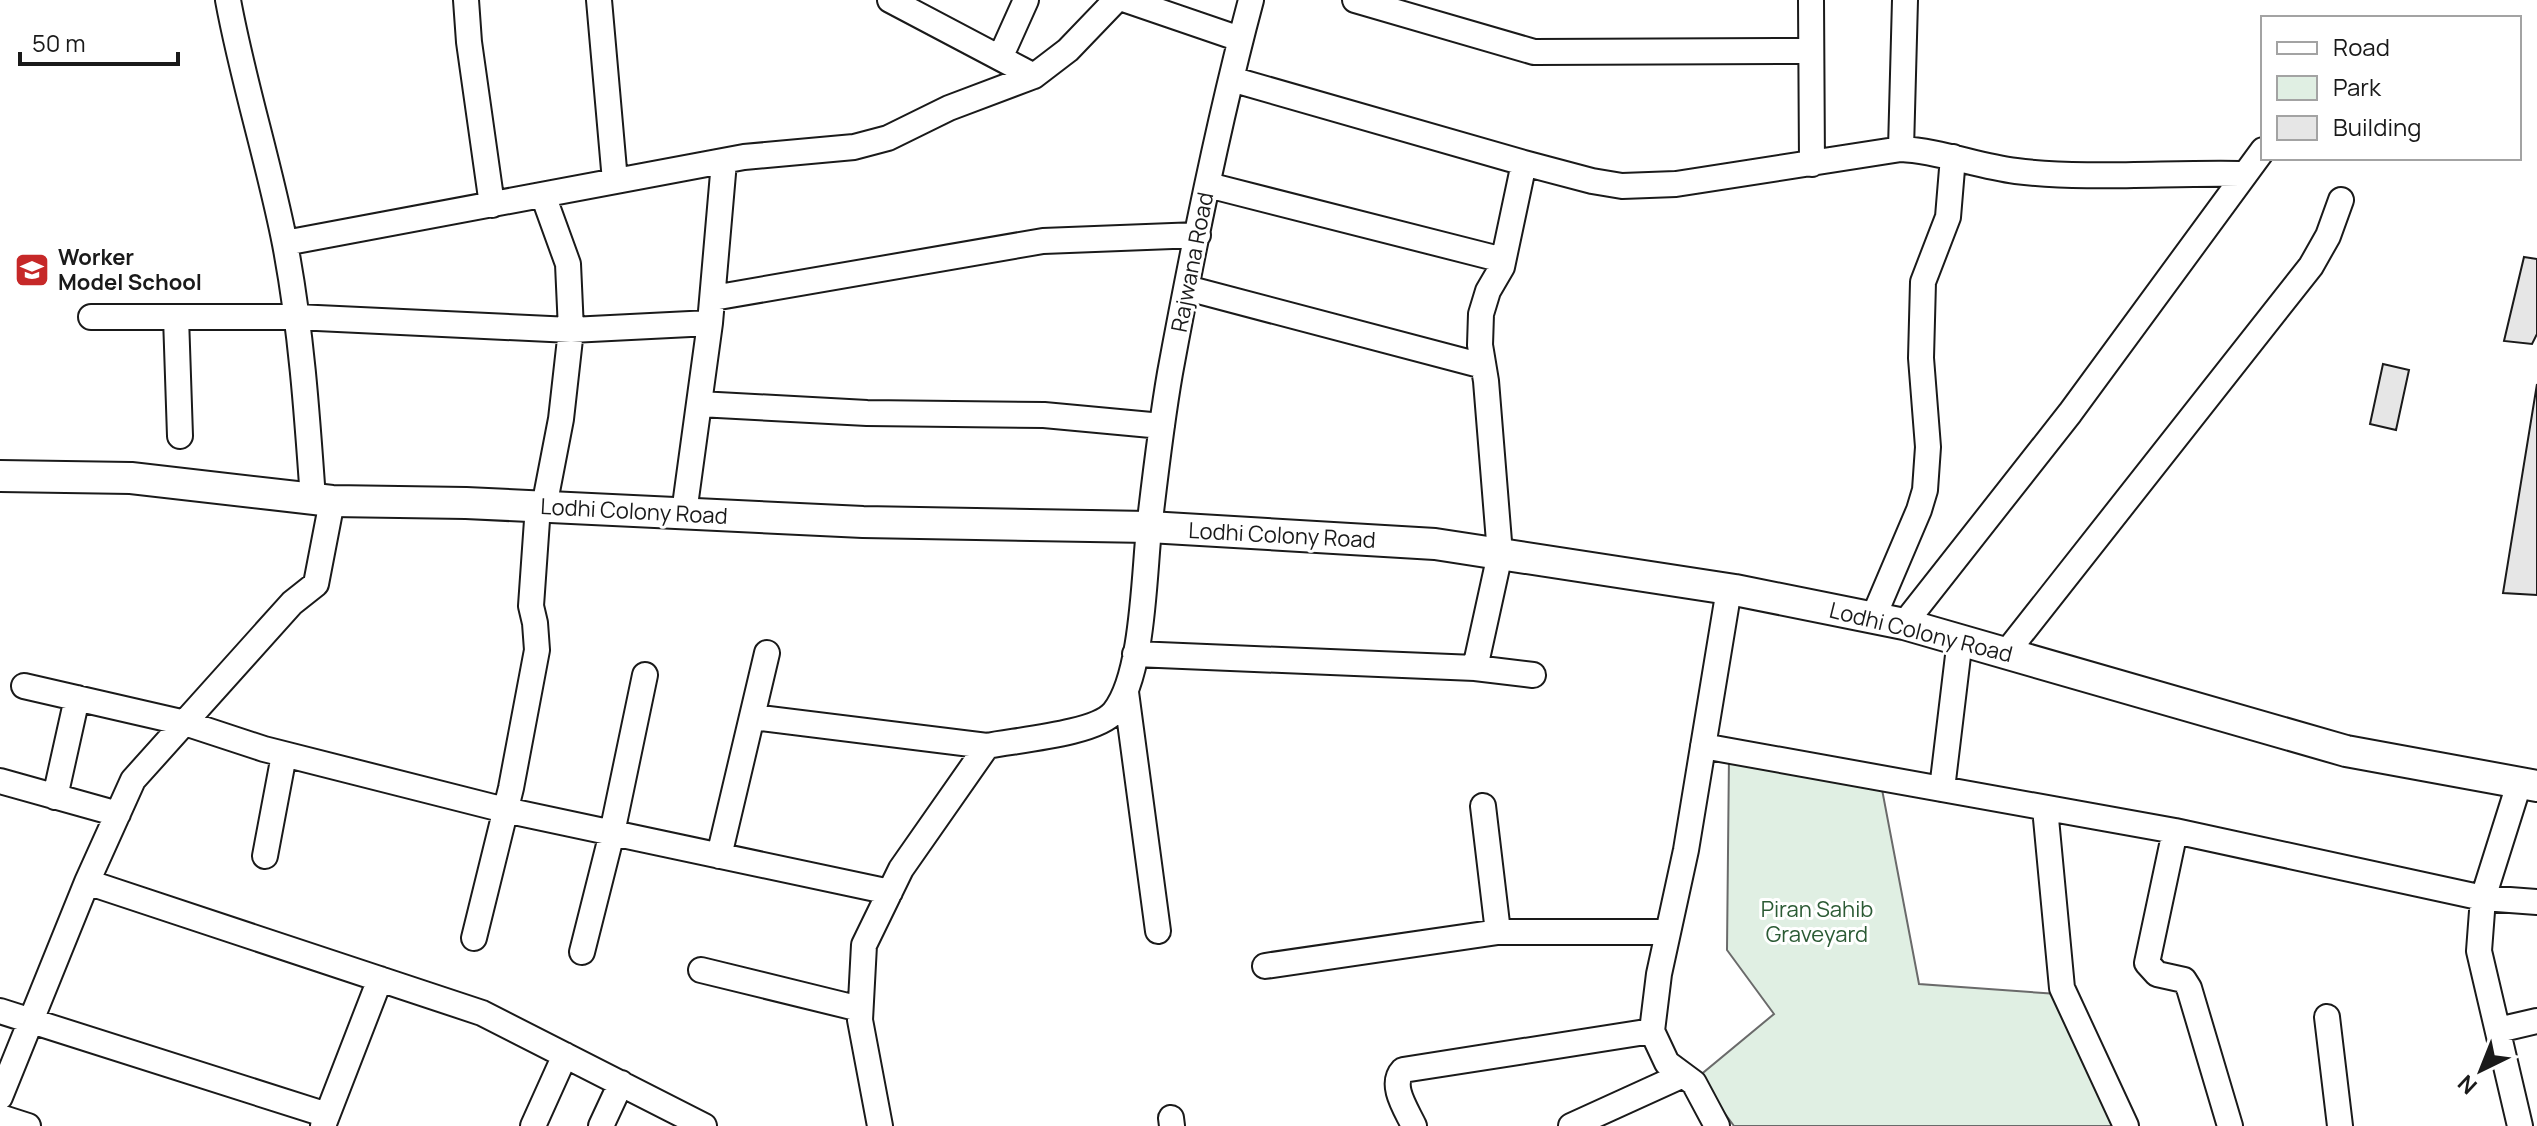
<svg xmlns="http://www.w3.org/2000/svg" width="2537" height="1126" viewBox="0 0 2537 1126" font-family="Manrope,sans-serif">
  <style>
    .green { fill: #e0efe3; stroke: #6a6a6a; stroke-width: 2 }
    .building { fill: #e6e6e6; stroke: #1a1a1a; stroke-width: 2 }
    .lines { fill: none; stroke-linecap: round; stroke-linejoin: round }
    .minor-casing { stroke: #1a1a1a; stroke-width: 28 }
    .major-casing { stroke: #1a1a1a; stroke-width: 34 }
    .minor { stroke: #fff; stroke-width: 24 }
    .major { stroke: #fff; stroke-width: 30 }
    .labels { text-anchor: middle; stroke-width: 6; stroke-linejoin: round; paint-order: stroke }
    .poi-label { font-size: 22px; font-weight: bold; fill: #1a1a1a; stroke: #fff; text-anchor: start }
    .street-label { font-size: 22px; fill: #1a1a1a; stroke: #fff }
    .park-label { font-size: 22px; fill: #2b5a34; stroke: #fff }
  </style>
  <rect width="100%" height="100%" fill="#fff"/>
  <path class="green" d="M 1729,755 L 1881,784 L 1919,984 L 2058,994 L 2129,1126 L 1734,1126 L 1698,1077 L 1774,1014 L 1727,950 Z"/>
  <path class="building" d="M 2524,257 L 2537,259 L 2537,334 L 2532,344 L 2504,341 Z
    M 2383,364 L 2409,370 L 2396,430 L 2370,424 Z
    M 2537,384 L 2537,595 L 2503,593 Z"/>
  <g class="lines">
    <g class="minor-casing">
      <path id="minor" d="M 228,0 C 243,82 269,162 285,244 C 301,328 307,413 313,499
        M 466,0 L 469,42 L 492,205
        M 599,0 L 615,181
        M 890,0 L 1034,76
        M 1126,0 L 1240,39
        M 1355,0 L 1534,52 L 1810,51
        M 1811,0 L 1812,164
        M 1000,58 L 1026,0
        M 1231,79 L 1524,163 L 1592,181 L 1622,186 L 1676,184 L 1901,149 C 1940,151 1977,166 2016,171 C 2088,180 2172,172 2245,174
        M 1901,149 L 1905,0
        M 1208,185 L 1503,260
        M 543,195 L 568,264 L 571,330 L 561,419 L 544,507
        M 285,243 L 744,157 L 854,147 L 888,138 L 949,108 L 1034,76 L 1068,50 L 1116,0
        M 1187,288 L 1483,366
        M 713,298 L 1043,241 L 1198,235
        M 91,317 L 296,317 L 571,330 L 710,323
        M 176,317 L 180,436
        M 699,404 L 867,413 L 1044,415 L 1162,426
        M 684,513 L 710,323 L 724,162
        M 1873,618 L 1919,510 L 1925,490 L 1928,447 L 1921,358 L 1923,282 L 1948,217 L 1953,157
        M 1904,624 L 2070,413 L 2263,150
        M 2006,653 L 2311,266 L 2328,236 L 2341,200
        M 1135,654 L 1475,668 L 1533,675
        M 1475,668 L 1500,554 L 1486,381 L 1480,345 L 1481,314 L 1488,291 L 1502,267 L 1524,163
        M 24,686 L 185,723 L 264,749 L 505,810 L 890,892
        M 1126,692 L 1158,931
        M 753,717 L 987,746
        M 1703,746 L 2175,831 L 2483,898 L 2537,902
        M 0,781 L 118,814
        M 2519,784 L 2483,898 L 2479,951 L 2520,1126
        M 1942,789 L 1960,639
        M 55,797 L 77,698
        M 1483,806 L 1498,932
        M 2045,808 L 2062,988 L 2126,1126
        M 2175,831 L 2147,963 L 2157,974 L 2184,980 L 2189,988 L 2230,1126
        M 265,856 L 284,755
        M 719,856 L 767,653
        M 87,882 L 482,1013 L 704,1126
        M 474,938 L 511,788 L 537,650 L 535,623 L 531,606 L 538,506
        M 582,952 L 612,833 L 645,675
        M 1265,966 L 1498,932 L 1668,932
        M 701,970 L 860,1009
        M 0,1011 L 327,1115
        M 2327,1017 L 2340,1126
        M 2498,1030 L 2537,1021
        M 0,1097 L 87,882 L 133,780 L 292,603 L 316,584 L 332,501
        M 0,1117 L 28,1126
        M 1171,1118 L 1172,1126
        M 323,1126 L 380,979
        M 533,1126 L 565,1055
        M 601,1126 L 621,1083
        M 880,1126 L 860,1020 L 864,945 L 901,869 L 987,746 C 1016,740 1096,734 1114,712 C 1143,676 1144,576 1149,529 C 1155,477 1161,425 1170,373 C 1193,248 1218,123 1251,0
        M 1414,1126 C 1406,1109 1389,1085 1403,1070 L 1652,1031
        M 1571,1126 L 1683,1075
        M 1717,1126 L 1694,1083 L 1667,1063 L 1652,1031 L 1659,974 L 1686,850 L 1729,589"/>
    </g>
    <g class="major-casing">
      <path id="major" d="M 0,476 L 131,478 L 332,501 L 466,503 L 863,522 L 1149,527 L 1435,544 L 1735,590 L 1904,624 L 2346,751 L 2537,786"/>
    </g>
    <use href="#minor" class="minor"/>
    <use href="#major" class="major"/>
  </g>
  <defs>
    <g id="school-square" transform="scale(1.8)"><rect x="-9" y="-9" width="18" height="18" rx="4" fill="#c62828" stroke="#fff"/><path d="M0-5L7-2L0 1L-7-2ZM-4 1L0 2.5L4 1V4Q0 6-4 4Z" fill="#fff"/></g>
  </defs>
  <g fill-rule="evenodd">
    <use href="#school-square" x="32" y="270"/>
  </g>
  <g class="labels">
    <g class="poi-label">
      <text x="58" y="265">Worker<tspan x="58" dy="25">Model School</tspan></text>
    </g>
    <g class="street-label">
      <text transform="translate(1192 262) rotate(-79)" y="8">Rajwana Road</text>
      <text transform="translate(634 511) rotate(3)" y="8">Lodhi Colony Road</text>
      <text transform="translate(1282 535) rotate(3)" y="8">Lodhi Colony Road</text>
      <text transform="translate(1921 632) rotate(14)" y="8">Lodhi Colony Road</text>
    </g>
    <g class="park-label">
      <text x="1817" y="917">Piran Sahib<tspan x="1817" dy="25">Graveyard</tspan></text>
    </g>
  </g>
  <rect x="2261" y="16" width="260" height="144" fill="#ffffff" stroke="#a3a3a3" stroke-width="2"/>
  <rect x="2277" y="42" width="40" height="12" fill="#ffffff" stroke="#a3a3a3" stroke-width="2"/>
  <text x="2333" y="56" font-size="24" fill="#1a1a1a">Road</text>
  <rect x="2277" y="76" width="40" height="24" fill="#e0efe3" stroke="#a3a3a3" stroke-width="2"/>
  <text x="2333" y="96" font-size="24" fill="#1a1a1a">Park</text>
  <rect x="2277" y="116" width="40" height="24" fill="#e6e6e6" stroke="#a3a3a3" stroke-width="2"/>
  <text x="2333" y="136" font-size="24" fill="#1a1a1a">Building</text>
  <g transform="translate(2481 1070) rotate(223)" stroke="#ffffff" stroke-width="6" paint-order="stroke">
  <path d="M0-6L14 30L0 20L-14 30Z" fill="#1a1a1a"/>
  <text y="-12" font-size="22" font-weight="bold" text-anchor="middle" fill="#1a1a1a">N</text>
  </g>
  <path d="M20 52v12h158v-12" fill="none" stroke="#1a1a1a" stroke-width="4"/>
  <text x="32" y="52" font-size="24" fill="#1a1a1a" stroke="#ffffff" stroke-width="6" paint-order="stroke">50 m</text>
</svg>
